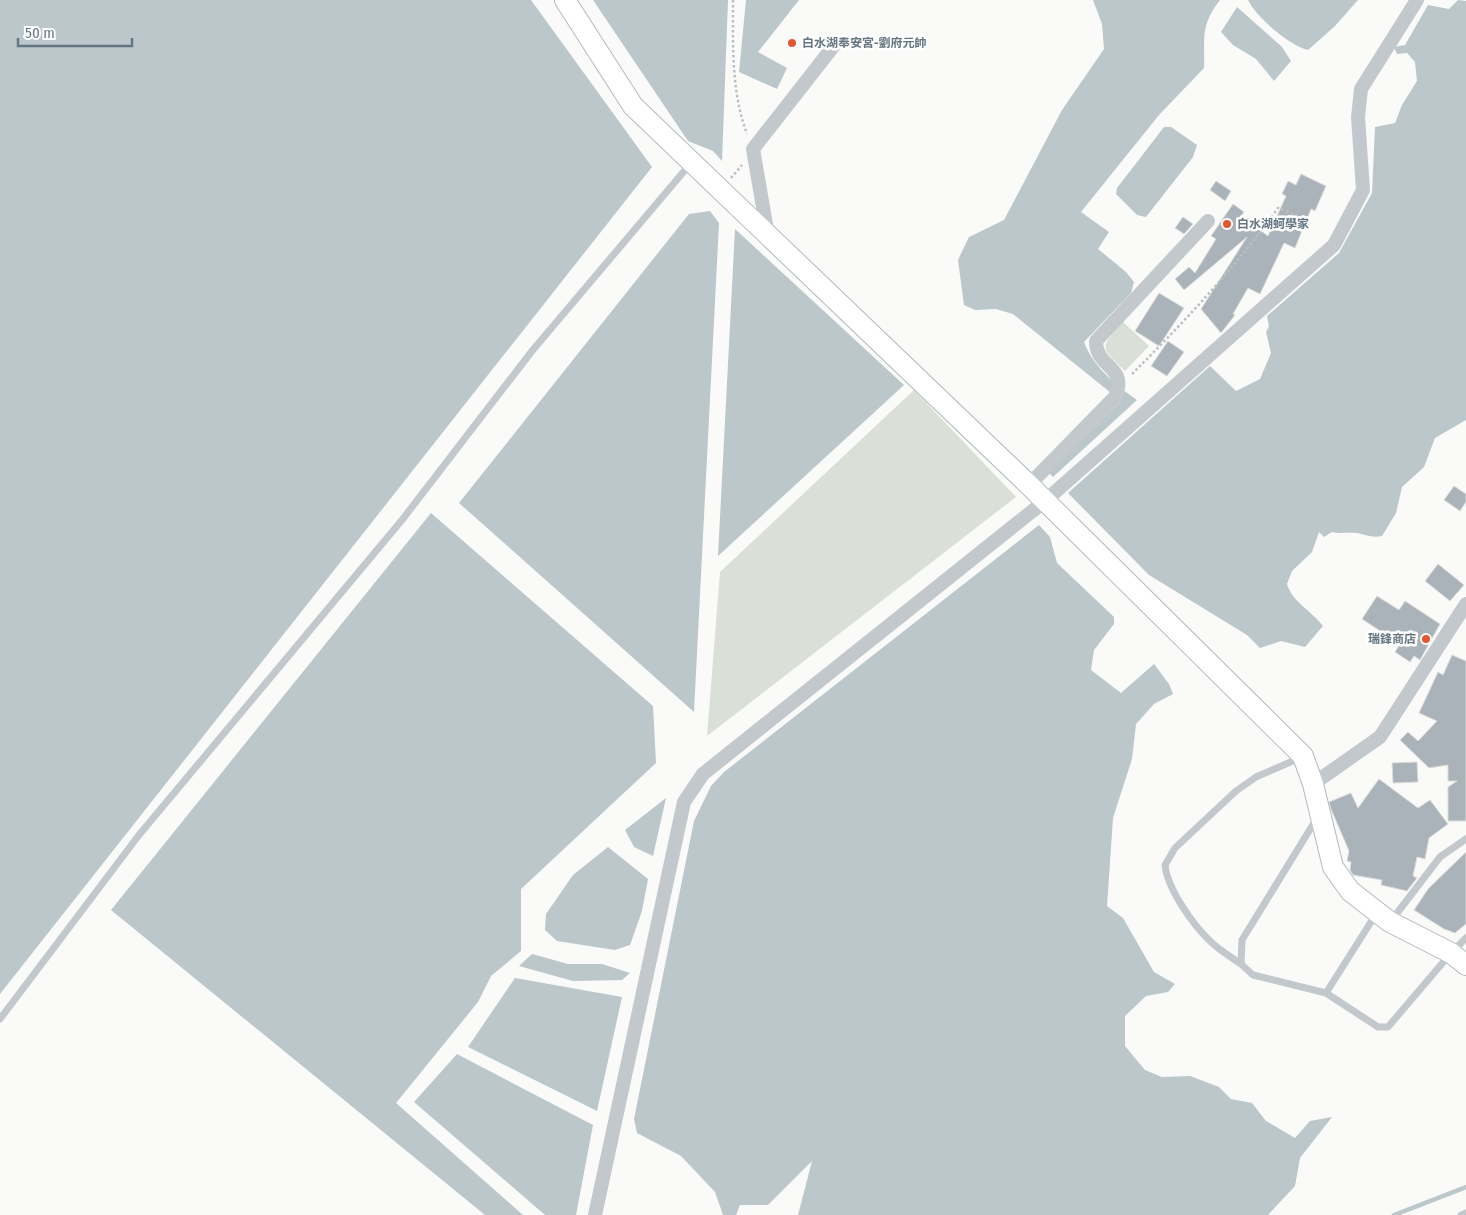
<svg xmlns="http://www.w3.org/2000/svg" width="1466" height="1215" viewBox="0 0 1466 1215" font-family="'Fira Sans Condensed','Noto Sans TC',sans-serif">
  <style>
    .green { fill: #dadfd7 }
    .water { fill: #bbc7cb }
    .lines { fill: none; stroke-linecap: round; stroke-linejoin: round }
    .stream { stroke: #bbc7cb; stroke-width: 4.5 }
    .building { fill: #aab3b9; stroke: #dcdcda }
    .secondary-casing { stroke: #b3babf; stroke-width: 22 }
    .path { stroke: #bbbfc2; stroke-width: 2.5; stroke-dasharray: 2.5 2.5; stroke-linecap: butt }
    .lane { stroke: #c3c8cc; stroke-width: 7 }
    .street { stroke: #c3c8cc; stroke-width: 14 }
    .secondary { stroke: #fff; stroke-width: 20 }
    .poi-dot { fill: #e4572e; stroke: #fff; stroke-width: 2 }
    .labels { text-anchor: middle; stroke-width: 5; stroke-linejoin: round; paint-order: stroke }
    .poi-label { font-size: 12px; font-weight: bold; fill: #657683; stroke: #fff; text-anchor: start }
  </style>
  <rect width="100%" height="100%" fill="#fafaf8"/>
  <path class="green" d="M 1123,322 L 1149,346 L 1125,371 C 1100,347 1099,348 1123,322 Z
    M 914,390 L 1016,497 L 707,736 L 720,572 Z"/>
  <path class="water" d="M 0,0 L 531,0 L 652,167 L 0,994 Z
    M 593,0 L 728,0 L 722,161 L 713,151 L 688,141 Z
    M 746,0 L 799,0 L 758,52 L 787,68 L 777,89 L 739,72 Z
    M 1093,0 L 1220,0 C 1200,26 1205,38 1204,68 L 1159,115 L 1081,212 L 1109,232 L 1098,249 L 1126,272 L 1134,282 L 1131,293 L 1084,342 C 1094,368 1115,384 1137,400 L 1053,477 L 1049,473 L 1121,401 L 1013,314 L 996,309 L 975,310 L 964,305 L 958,260 L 969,237 L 1004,220 L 1062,110 L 1104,49 L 1102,24 Z
    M 1248,0 L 1358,0 L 1335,26 L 1308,50 C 1290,46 1256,17 1248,0 Z
    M 1458,0 L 1466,1 L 1466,420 L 1435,438 L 1424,467 L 1402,487 L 1396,513 L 1382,536 C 1372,538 1367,535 1357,533 C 1348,532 1341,534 1332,532 L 1324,537 L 1319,532 L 1312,552 L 1292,571 L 1287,584 C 1292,602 1312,611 1323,626 L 1305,647 L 1281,641 L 1260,648 L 1247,635 L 1149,575 L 1068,493 L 1210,366 L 1236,391 L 1260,379 L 1271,353 L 1266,332 L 1269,326 L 1267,316 L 1339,253 L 1372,193 L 1375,127 L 1395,123 L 1402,105 L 1417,81 L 1415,62 L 1407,53 L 1397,54 L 1394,47 L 1405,45 L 1428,5 L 1449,9 Z
    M 1237,7 L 1282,47 L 1291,61 L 1274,81 L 1256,59 L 1233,45 L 1221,32 Z
    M 1164,127 L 1171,127 L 1197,145 L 1193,157 L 1146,217 L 1137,215 L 1116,194 L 1117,188 Z
    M 710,211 L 719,223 L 694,712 L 459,503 L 689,214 Z
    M 735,229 L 904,385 L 718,556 Z
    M 431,513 L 653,706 L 656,763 L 521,889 L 521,951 L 491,976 L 478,1002 L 396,1103 L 523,1215 L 485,1215 L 111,910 Z
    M 1039,525 L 1050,537 L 1057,563 L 1114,617 L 1114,624 L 1094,650 L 1091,670 L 1121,693 L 1154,664 L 1169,684 L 1173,694 L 1154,704 L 1136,724 L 1132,759 L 1113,818 L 1107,906 L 1123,918 L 1154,972 L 1175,984 L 1168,992 L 1146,996 L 1125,1016 L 1125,1046 L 1145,1070 L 1162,1077 L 1190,1076 L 1219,1087 L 1231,1099 L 1252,1103 L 1266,1121 L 1295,1138 L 1310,1121 L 1332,1117 L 1300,1158 L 1295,1186 L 1268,1215 L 798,1215 L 812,1161 L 768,1205 L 740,1205 L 736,1215 L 723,1215 L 715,1192 L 681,1156 L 637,1133 L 634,1119 L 694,821 L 711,786 L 724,772 Z
    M 666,798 L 653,856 L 634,847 L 625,830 Z
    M 608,847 L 648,879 L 642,911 L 630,945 L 615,950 L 557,941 L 545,930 L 546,914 L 573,875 Z
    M 532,954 L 568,964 L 602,964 L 630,973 L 622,980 L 573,981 L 519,966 Z
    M 515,978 L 622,997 L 597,1111 L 468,1047 Z
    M 457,1054 L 593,1125 L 576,1215 L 545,1215 L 414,1102 Z"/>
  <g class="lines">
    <path class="stream" d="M 1394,1215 L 1466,1187"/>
  </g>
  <path class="building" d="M 1301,174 L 1326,186 L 1315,211 L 1311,209 L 1295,248 L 1284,243 L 1260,294 L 1248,288 L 1233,314 L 1235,315 L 1221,333 L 1201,309 L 1247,237 L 1184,290 L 1175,279 L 1189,267 L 1195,273 L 1216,239 L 1211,236 L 1233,204 L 1244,212 L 1241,216 L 1268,236 L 1286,196 L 1282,194 L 1288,181 L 1296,185 Z
    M 1216,181 L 1231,191 L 1225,201 L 1210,190 Z
    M 1183,217 L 1193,224 L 1184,234 L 1175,228 Z
    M 1159,293 L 1184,308 L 1159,346 L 1135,331 Z
    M 1168,341 L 1184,352 L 1167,376 L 1151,366 Z
    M 1454,486 L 1466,494 L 1466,502 L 1460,511 L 1444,500 Z
    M 1438,564 L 1464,585 L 1450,601 L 1425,581 Z
    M 1377,596 L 1399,610 L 1405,601 L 1440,624 L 1420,660 L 1414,656 L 1410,662 L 1395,652 L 1400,644 L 1362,619 Z
    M 1452,655 L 1466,661 L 1466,821 L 1448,821 L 1448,787 L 1457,781 L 1448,781 L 1448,765 L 1429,768 L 1400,740 L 1408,732 L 1418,741 L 1437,721 L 1419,713 L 1438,672 L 1443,675 Z
    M 1417,762 L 1418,782 L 1393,783 L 1392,763 Z
    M 1379,779 L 1418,808 L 1430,800 L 1448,824 L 1429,838 L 1425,859 L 1417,857 L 1413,876 L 1417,878 L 1407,891 L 1381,885 L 1382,880 L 1353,875 L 1350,870 L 1351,862 L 1347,861 L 1349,851 L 1331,809 L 1329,802 L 1351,793 L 1358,808 Z
    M 1466,852 L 1466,924 L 1455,933 L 1444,929 L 1414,910 L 1428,889 Z"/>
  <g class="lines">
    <g class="secondary-casing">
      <path id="secondary" d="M 565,0 L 633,106 L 1029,485 L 1303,756 L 1313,784 L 1333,867 L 1350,891 L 1390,922 L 1451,953 L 1466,965"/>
    </g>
    <path class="path" d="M 733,0 C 733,45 731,91 747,134
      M 731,178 L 742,165
      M 1132,374 C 1184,322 1235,268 1278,208 L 1306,219 L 1311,226"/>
    <path class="lane" d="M 1317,818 L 1242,940 L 1241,964 L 1253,975 L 1326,993 L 1376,914
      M 1391,921 L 1440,857 L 1466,839
      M 1241,964 C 1231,957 1219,950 1210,941 C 1193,925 1167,888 1165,865 L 1175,848 L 1236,791 L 1256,777 L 1302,757
      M 1326,993 L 1378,1027 L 1388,1027 L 1451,953 L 1466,938
      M 0,1019 L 139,835 L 402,520 L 532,351 L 691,163
      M 1461,1215 L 1466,1213"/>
    <path class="street" d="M 768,236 L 753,149 L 836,43
      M 1029,485 L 1115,397 C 1129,366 1096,369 1096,341 L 1208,221
      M 1313,784 L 1380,737 L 1466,604
      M 595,1215 L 684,802 L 703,774 L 1045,501 L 1334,245 L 1363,190 L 1358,117 L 1361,89 L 1417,0"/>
    <use href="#secondary" class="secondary"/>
  </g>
  <g class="poi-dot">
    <circle cx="792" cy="43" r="5"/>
    <circle cx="1227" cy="224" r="5"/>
    <circle cx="1426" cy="639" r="5"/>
  </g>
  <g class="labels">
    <g class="poi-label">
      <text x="802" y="47">白水湖奉安宮-劉府元帥</text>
      <text x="1237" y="228">白水湖蚵學家</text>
      <text x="1416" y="643" text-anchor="end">瑞鋒商店</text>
    </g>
  </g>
  <path d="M18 38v8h114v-8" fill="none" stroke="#657683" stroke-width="2.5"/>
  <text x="25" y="38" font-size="15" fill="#657683" stroke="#ffffff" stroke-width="4" paint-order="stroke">50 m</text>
</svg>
